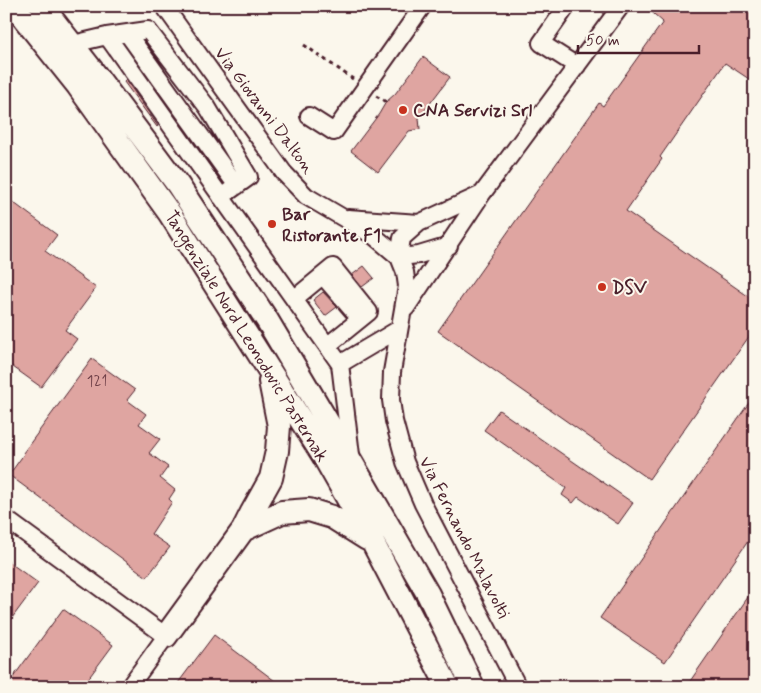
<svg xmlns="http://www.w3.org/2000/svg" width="761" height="693" viewBox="0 0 761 693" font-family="Mynerve,sans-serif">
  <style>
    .building { fill: #dfa5a1; stroke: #4a1f2b }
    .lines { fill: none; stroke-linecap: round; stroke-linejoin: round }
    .minor-casing { stroke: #4a1f2b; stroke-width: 20 }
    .highway-casing { stroke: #4a1f2b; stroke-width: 26 }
    .path { stroke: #4a1f2b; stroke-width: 3; stroke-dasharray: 4 4; stroke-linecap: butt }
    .minor { stroke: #fbf7ec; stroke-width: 16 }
    .highway { stroke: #fbf7ec; stroke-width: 22 }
    .poi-dot { fill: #c8321e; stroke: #fbf7ec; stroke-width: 2 }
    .labels { text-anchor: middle; stroke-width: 4; stroke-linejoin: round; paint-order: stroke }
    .number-label { font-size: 15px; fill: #6f4048 }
    .street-label { font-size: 18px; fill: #4a1f2b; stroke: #fbf7ec }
    .poi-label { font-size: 18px; font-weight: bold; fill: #4a1f2b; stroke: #fbf7ec; text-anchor: start }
  </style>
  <rect width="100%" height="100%" fill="#fbf7ec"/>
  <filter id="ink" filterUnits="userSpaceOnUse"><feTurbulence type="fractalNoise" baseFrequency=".02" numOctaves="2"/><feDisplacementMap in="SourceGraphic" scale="10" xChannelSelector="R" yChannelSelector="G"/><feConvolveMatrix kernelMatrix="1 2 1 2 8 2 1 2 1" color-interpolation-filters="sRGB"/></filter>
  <g filter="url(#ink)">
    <path class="building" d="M 645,6 L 755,6 L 755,83 L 725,63 L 660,157 L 662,159 L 626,211 L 755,301 L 755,328 L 649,479 L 438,331 L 599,103 L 603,106 L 663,22 Z
      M 423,57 L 450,77 L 419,118 L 420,129 L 409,131 L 378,172 L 351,151 L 379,114 L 386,102 L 395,94 Z
      M 126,80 L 158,126 L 157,127 L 124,82 Z
      M 6,197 L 57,235 L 45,251 L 96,288 L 65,330 L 77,339 L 41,387 L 6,362 Z
      M 364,266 L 374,278 L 362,287 L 352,275 Z
      M 323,292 L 337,307 L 325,316 L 313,300 Z
      M 92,359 L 135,390 L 127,400 L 146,414 L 139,424 L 160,439 L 149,453 L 168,467 L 160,478 L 175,490 L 169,499 L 172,502 L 151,534 L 170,547 L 147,577 L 9,475 L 24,454 L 23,453 Z
      M 755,394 L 755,531 L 665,662 L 600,618 Z
      M 499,410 L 633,503 L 618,524 L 578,497 L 573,503 L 562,495 L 566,488 L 484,430 Z
      M 6,560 L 38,583 L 6,626 Z
      M 755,587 L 755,687 L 686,687 Z
      M 63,609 L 113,645 L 82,687 L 6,687 Z
      M 214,635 L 283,687 L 175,687 Z"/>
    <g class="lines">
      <g class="minor-casing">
        <path id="minor" d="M 164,6 L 284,173 L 306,196 L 374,236 L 399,257
          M 567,6 L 541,43 L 577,66
          M 127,33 L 237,186
          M 107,36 L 148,30 L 208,108 L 249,177 L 221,197
          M 73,44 L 107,36 L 340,364 L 351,455
          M 309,116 L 334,132 L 422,7
          M 348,218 L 419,223 L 482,194
          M 419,223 L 402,238 L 399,257 L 405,272 L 407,286 L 392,372 L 391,400 L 394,421 L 405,462 L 423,504 L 518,687
          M 399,257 L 419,255 L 449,246
          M 323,276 L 360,319
          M 294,299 L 333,267 L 369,312 L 327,346
          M 406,308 L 482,194 L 621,6
          M 340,364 L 399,329
          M 6,519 L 166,636 L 129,687"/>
      </g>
      <g class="highway-casing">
        <path id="highway" d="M 14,6 L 78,86 L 170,214 L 323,455 L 373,543 L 448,687
          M 42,6 L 92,70 L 178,185 L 267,320 L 352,463 L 428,594 L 473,687
          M 243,530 L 282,512 L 309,510 L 332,517 L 367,539
          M 166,636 L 243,530 L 252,512 L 271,478 L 277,451 L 279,426 L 270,381"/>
      </g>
      <path class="path" d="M 304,45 L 353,79
        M 376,96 L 386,102"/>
      <use href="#minor" class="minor"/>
      <use href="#highway" class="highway"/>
    </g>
  </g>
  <g class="poi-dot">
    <circle cx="403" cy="110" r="5"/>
    <circle cx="272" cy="224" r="5"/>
    <circle cx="602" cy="287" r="5"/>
  </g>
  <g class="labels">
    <g class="number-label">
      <text x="97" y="386">121</text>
    </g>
    <g class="street-label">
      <text transform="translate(265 110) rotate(53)" y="6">Via Giovanni Dalton</text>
      <text transform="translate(247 336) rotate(58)" y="6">Tangenziale Nord Leonodovic Pasternak</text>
      <text transform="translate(465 537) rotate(63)" y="6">Via Fernando Malavolti</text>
    </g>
    <g class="poi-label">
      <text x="413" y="116">CNA Servizi Srl</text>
      <text x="282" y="220">Bar<tspan x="282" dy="21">Ristorante F1</tspan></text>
      <text x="612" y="293">DSV</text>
    </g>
  </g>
  <rect width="761" height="693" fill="none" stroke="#fbf7ec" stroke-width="25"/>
  <rect x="12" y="12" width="736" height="668" fill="none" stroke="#4a1f2b" stroke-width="2" filter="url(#ink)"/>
  <path d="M578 45v8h121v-8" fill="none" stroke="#4a1f2b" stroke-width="2.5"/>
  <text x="586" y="45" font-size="15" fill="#4a1f2b" stroke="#fbf7ec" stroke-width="4" paint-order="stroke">50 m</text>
</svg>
